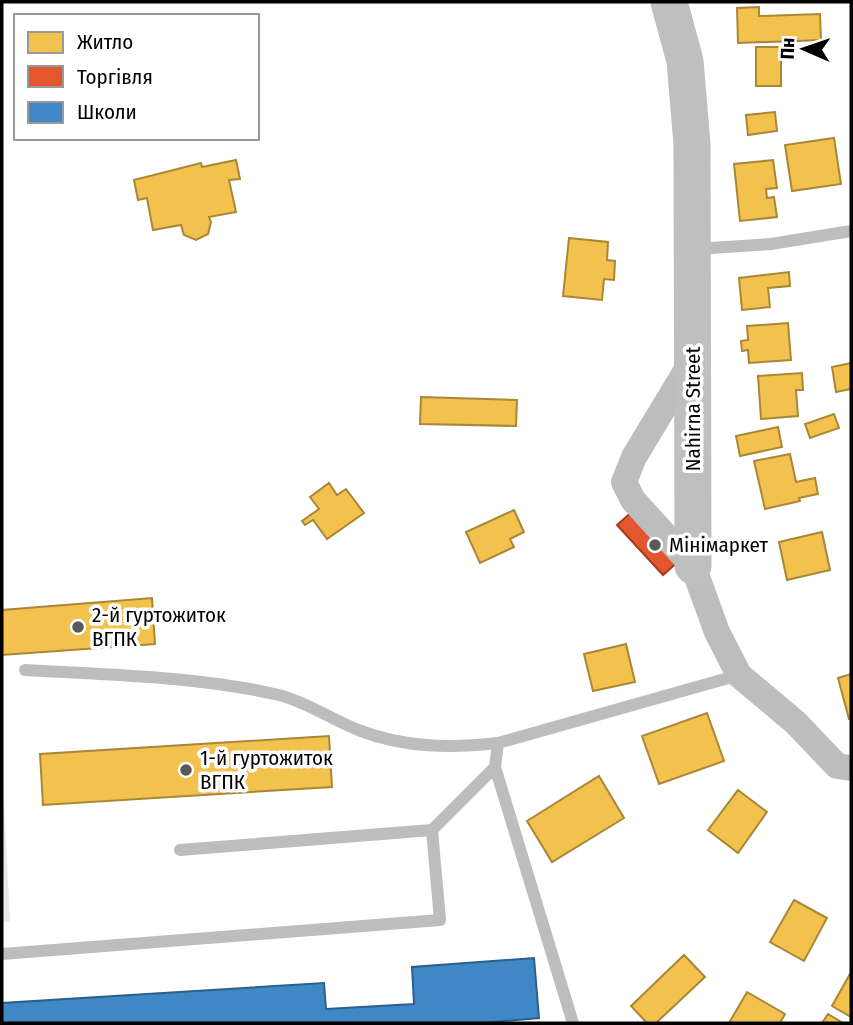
<svg xmlns="http://www.w3.org/2000/svg" width="853" height="1025" viewBox="0 0 853 1025" font-family="'Fira Sans Condensed',sans-serif">
  <style>
    .green { fill: #e8e8e8 }
    .homes { fill: #f2c14e; stroke: #a98737; stroke-width: 2 }
    .shops { fill: #e4572e; stroke: #a03d20; stroke-width: 2 }
    .schools { fill: #3f88c5; stroke: #2c5f8a; stroke-width: 2 }
    .lines { fill: none; stroke-linecap: round; stroke-linejoin: round }
    .lane { stroke: #bdbdbd; stroke-width: 12 }
    .street { stroke: #bdbdbd; stroke-width: 26 }
    .secondary { stroke: #bfbfbf; stroke-width: 37 }
    .poi-dot { fill: #595959; stroke: #fff; stroke-width: 2.5 }
    .labels { text-anchor: middle; stroke-width: 7; stroke-linejoin: round; paint-order: stroke }
    .street-label { font-size: 21px; fill: #000; stroke: #fff }
    .poi-label { font-size: 21px; fill: #000; stroke: #fff; text-anchor: start }
  </style>
  <rect width="100%" height="100%" fill="#fff"/>
  <path class="green" d="M 2,762 L 10,922 L 2,922 Z"/>
  <path class="homes" d="M 759,7 L 759,16 L 820,14 L 821,40 L 738,43 L 737,8 Z
    M 756,47 L 781,47 L 781,86 L 756,86 Z
    M 775,112 L 777,131 L 748,135 L 746,115 Z
    M 834,138 L 841,184 L 792,191 L 785,145 Z
    M 236,160 L 240,179 L 229,180 L 236,212 L 209,217 L 211,222 L 208,234 L 196,240 L 184,235 L 181,225 L 153,230 L 147,198 L 138,200 L 134,180 L 201,163 L 202,167 Z
    M 773,160 L 777,188 L 766,189 L 767,198 L 774,197 L 777,217 L 740,221 L 734,164 Z
    M 569,238 L 608,242 L 607,260 L 615,261 L 614,280 L 604,279 L 602,300 L 563,296 Z
    M 789,272 L 790,286 L 768,288 L 770,307 L 742,310 L 739,278 Z
    M 788,323 L 791,360 L 749,363 L 748,350 L 742,351 L 741,341 L 748,340 L 747,326 Z
    M 851,363 L 851,389 L 836,392 L 832,367 Z
    M 802,373 L 803,390 L 796,390 L 798,416 L 761,419 L 758,376 Z
    M 421,397 L 517,400 L 516,426 L 420,424 Z
    M 834,414 L 839,428 L 810,438 L 805,424 Z
    M 778,427 L 782,447 L 740,456 L 736,436 Z
    M 790,454 L 796,482 L 815,478 L 818,494 L 799,498 L 800,501 L 765,509 L 754,461 Z
    M 329,483 L 337,495 L 346,489 L 364,513 L 327,539 L 313,520 L 305,525 L 302,521 L 319,509 L 310,497 Z
    M 514,510 L 524,532 L 510,539 L 514,547 L 480,563 L 466,532 Z
    M 822,532 L 830,570 L 787,580 L 779,542 Z
    M 152,598 L 155,644 L 2,655 L 2,610 Z
    M 626,644 L 635,682 L 593,691 L 584,654 Z
    M 851,674 L 851,719 L 849,719 L 838,678 Z
    M 707,713 L 724,761 L 659,784 L 642,736 Z
    M 329,736 L 332,787 L 43,805 L 40,754 Z
    M 599,776 L 624,818 L 552,862 L 527,821 Z
    M 738,790 L 767,812 L 738,853 L 708,830 Z
    M 794,900 L 827,918 L 804,961 L 770,942 Z
    M 684,955 L 705,977 L 656,1023 L 647,1023 L 631,1006 Z
    M 851,972 L 851,1017 L 832,1006 Z
    M 747,992 L 785,1014 L 780,1023 L 729,1023 Z
    M 828,1014 L 843,1023 L 822,1023 Z"/>
  <path class="shops" d="M 635,509 L 680,560 L 663,575 L 617,525 Z"/>
  <path class="schools" d="M 534,958 L 539,1018 L 482,1023 L 2,1023 L 2,1003 L 324,983 L 326,1009 L 414,1004 L 412,967 Z"/>
  <g class="lines">
    <path class="lane" d="M 696,249 L 771,244 L 851,231
      M 25,670 C 110,675 196,676 279,695 C 307,702 334,721 361,731 C 405,748 452,748 498,743 L 739,675
      M 498,743 L 495,767 L 573,1023
      M 180,850 L 432,830 L 495,767
      M 2,954 L 440,920 L 432,830"/>
    <path class="street" d="M 692,361 L 634,457 L 624,482 L 633,500 L 693,566 L 717,632 L 739,675 L 796,723 L 837,766 L 851,768"/>
    <path class="secondary" d="M 669,2 L 685,61 L 692,144 L 693,566"/>
  </g>
  <g class="poi-dot">
    <circle cx="655" cy="545" r="7"/>
    <circle cx="78" cy="627" r="7"/>
    <circle cx="186" cy="770" r="7"/>
  </g>
  <g class="labels">
    <g class="street-label">
      <text transform="translate(693 409) rotate(-90)" y="7">Nahirna Street</text>
    </g>
    <g class="poi-label">
      <text x="669" y="552">Мінімаркет</text>
      <text x="92" y="622">2-й гуртожиток<tspan x="92" dy="24">ВГПК</tspan></text>
      <text x="200" y="765">1-й гуртожиток<tspan x="200" dy="24">ВГПК</tspan></text>
    </g>
  </g>
  <rect width="853" height="1025" fill="none" stroke="#000000" stroke-width="7"/>
  <rect x="14" y="14" width="245" height="126" fill="#ffffff" stroke="#999999" stroke-width="2"/>
  <rect x="28" y="32" width="35" height="21" fill="#f2c14e" stroke="#999999" stroke-width="2"/>
  <text x="77" y="49" font-size="21" fill="#000000">Житло</text>
  <rect x="28" y="66" width="35" height="21" fill="#e4572e" stroke="#999999" stroke-width="2"/>
  <text x="77" y="84" font-size="21" fill="#000000">Торгівля</text>
  <rect x="28" y="102" width="35" height="21" fill="#3f88c5" stroke="#999999" stroke-width="2"/>
  <text x="77" y="119" font-size="21" fill="#000000">Школи</text>
  <g transform="translate(804 49) rotate(272)" stroke="#ffffff" stroke-width="5" paint-order="stroke">
  <path d="M0-5L12 26L0 18L-12 26Z" fill="#000000"/>
  <text y="-10" font-size="19" font-weight="bold" text-anchor="middle" fill="#000000">Пн</text>
  </g>
</svg>
